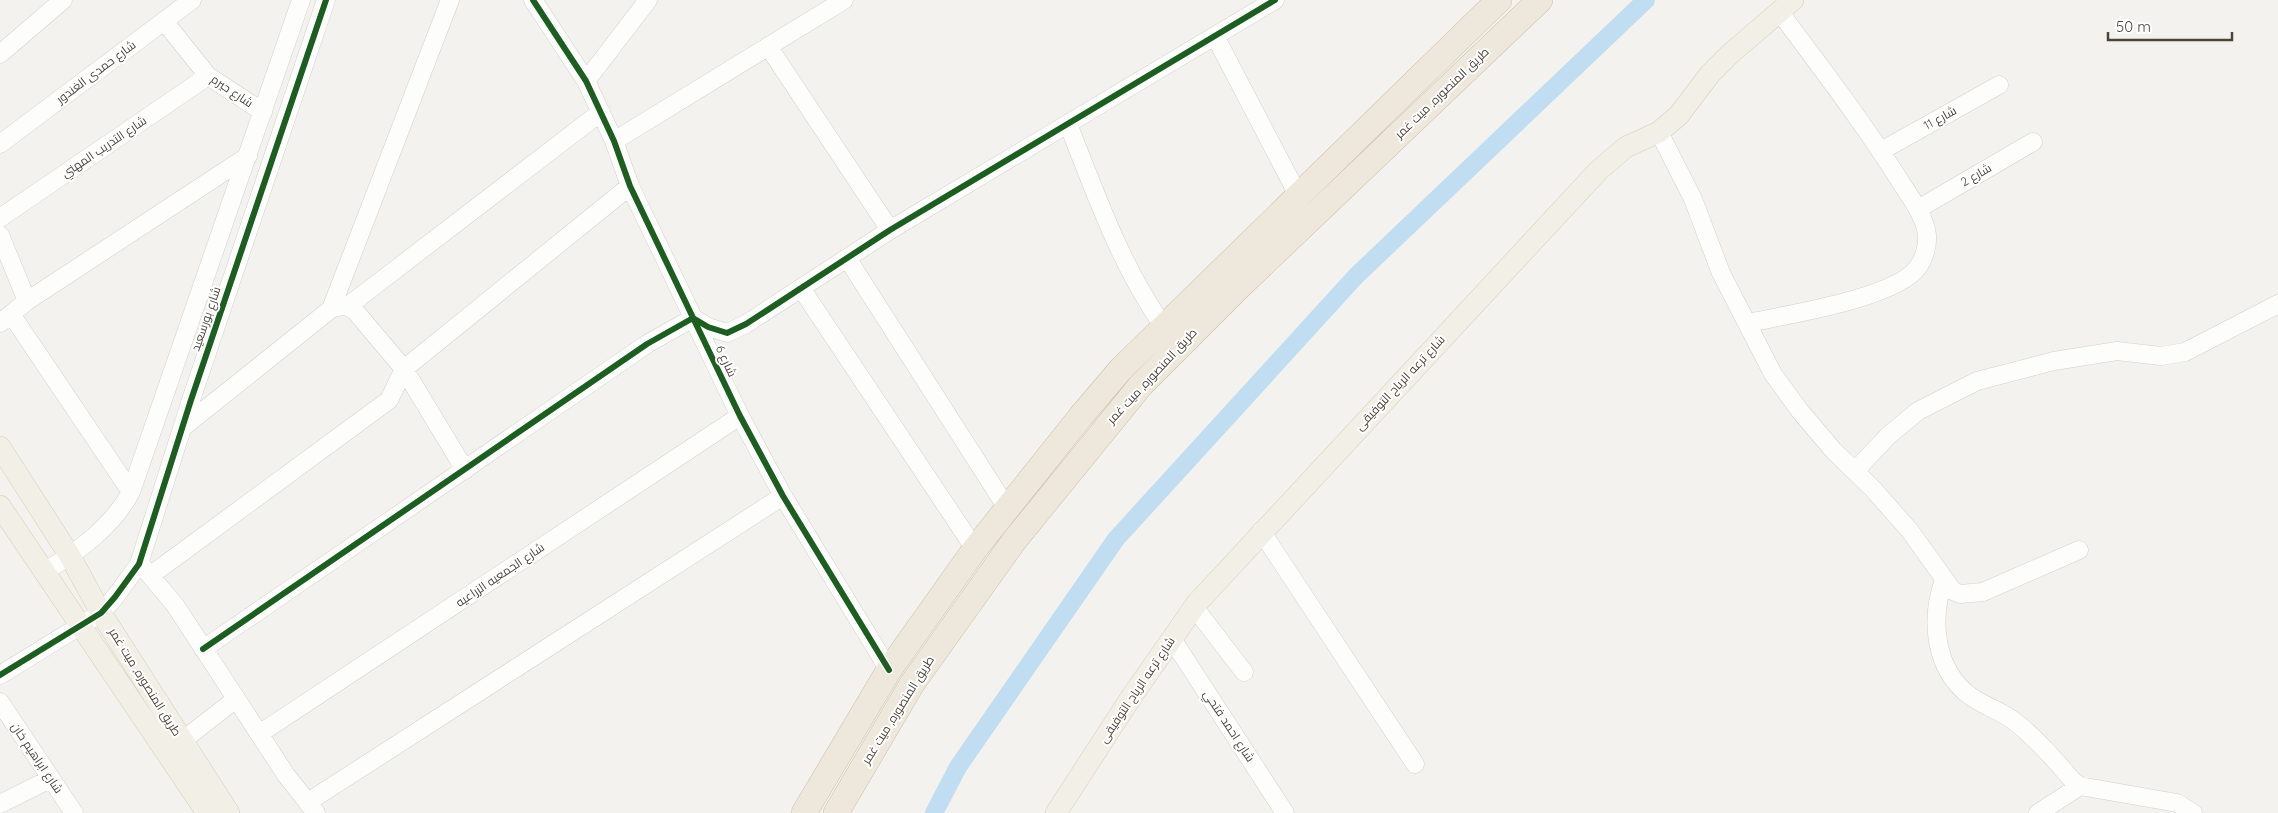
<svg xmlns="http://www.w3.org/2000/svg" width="2278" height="813" viewBox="0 0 2278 813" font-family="Quicksand,Cairo,sans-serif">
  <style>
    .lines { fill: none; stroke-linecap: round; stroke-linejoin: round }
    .canal { stroke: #c0ddf1; stroke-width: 18 }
    .minor-casing { stroke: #d2d0cb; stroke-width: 19 }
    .major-casing { stroke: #d6cebb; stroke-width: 22 }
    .highway-casing { stroke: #ccbfa9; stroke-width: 26 }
    .minor { stroke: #fdfdfc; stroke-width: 18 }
    .major { stroke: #f2efe6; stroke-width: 21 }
    .highway { stroke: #ede8db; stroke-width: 25 }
    .cycleway-casing { stroke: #fff; stroke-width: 9 }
    .cycleway { stroke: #1b5e20; stroke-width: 6 }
    .labels { text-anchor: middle; stroke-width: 4; stroke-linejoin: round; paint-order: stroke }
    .street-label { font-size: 12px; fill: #4b4439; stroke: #fff }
  </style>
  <rect width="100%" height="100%" fill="#f4f2ee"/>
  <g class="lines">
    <path class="canal" d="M 934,813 L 958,767 L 1116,539 L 1356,276 L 1646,0"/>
    <g class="minor-casing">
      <path id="minor" d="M 533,0 L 586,81 L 614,141 L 630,186 L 740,416 L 783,496 L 889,670
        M 164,21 L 208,76 L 263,112
        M 1215,36 L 1299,197
        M 768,46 L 890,230
        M 0,54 L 63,0
        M 586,81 L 648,0
        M 1068,124 C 1096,194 1120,265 1164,327
        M 1659,132 L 1693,199 L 1721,273 L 1773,374 L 1800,411 L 1833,450 L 1873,489 L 1910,531 L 1953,591 L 1960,594 L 1983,592 L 2079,550
        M 614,141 L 844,0
        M 0,144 L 192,0
        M 1881,151 L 1999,85
        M 1918,209 L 2033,142
        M 0,218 L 208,76
        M 0,235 L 27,301
        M 847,258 L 1007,508
        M 801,288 L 975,549
        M 348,306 L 601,112
        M 331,309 L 450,0
        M 11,314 L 131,492
        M 0,323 L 27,301 L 248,156
        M 1748,323 C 1785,315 1897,298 1918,267 C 1924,259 1928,245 1927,235 C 1925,216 1910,197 1900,181 C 1863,122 1820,67 1779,11
        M 182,428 L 331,309 C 341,305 347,305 355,311 L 404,369 L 465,470
        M 1855,471 L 1889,435 L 1918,411 L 1977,381 L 2054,361 L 2117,351 L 2161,356 L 2185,352 L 2278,304
        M 1261,531 L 1415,764
        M 143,567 L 175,605 L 286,775 L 316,813
        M 45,571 C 79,551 112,527 131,492 L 301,0
        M 151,575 L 389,400 L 404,369 L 630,186
        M 1944,580 C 1930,619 1934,669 1970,696 C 1984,706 2001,711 2014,721 C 2036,738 2055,760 2073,781 L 2080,786 L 2177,803 L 2193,813
        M 1194,607 L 1244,672
        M 1172,639 L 1285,813
        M 203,649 L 647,344 L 693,318 L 708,327 L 727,333 L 746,324 L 890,230 L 1275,0
        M 0,675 L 101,613 L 115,597 L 139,564 L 191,400 L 326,0
        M 0,702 L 74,813
        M 259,734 L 740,416
        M 182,741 L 236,699
        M 308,802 L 783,496
        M 0,804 L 50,779
        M 2038,813 L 2080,786"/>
    </g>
    <g class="major-casing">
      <path id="major" d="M 0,447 L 70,556 L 101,613 L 229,813
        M 0,506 L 207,813
        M 1056,813 L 1132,696 L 1197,603 L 1599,170 L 1626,147 L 1659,132 L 1679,115 L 1710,74 L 1730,54 L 1793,0"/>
    </g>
    <g class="highway-casing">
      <path id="highway" d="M 804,813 L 889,670 L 975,549 L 1081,416 L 1121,369 L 1164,327 L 1499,0
        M 836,813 L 912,684 L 1014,541 L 1141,385 L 1240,286 L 1540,0"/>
    </g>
    <use href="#minor" class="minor"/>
    <use href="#major" class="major"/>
    <use href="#highway" class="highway"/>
    <g class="cycleway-casing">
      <path id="cycleway" d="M 533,0 L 586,81 L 614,141 L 630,186 L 740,416 L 783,496 L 889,670
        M 203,649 L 647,344 L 693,318 L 708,327 L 727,333 L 746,324 L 890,230 L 1275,0
        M 0,675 L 101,613 L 115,597 L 139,564 L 191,400 L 326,0"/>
    </g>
    <use href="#cycleway" class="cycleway"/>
  </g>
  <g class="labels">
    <g class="street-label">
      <text transform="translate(96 72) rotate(-37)" y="4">شارع حمدى الغندور</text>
      <text transform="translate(232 91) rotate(34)" y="4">شارع حيرم</text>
      <text transform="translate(1442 93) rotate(-44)" y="4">طريق المنصوره, ميت غمر</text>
      <text transform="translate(1940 118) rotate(-29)" y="4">شارع 11</text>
      <text transform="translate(104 147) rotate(-34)" y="4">شارع التدريب المهني</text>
      <text transform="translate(1976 175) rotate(-30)" y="4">شارع 2</text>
      <text transform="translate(206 319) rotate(-71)" y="4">شارع بورسعيد</text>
      <text transform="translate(726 361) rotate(65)" y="4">شارع 6</text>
      <text transform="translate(1152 376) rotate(-47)" y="4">طريق المنصوره, ميت غمر</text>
      <text transform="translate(1400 383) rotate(-47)" y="4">شارع ترعه الرياح التوفيقى</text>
      <text transform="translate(500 575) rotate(-34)" y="4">شارع الجمعيه الزراعيه</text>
      <text transform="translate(145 682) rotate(58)" y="4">طريق المنصوره, ميت غمر</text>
      <text transform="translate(1137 690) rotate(-56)" y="4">شارع ترعه الرياح التوفيقى</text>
      <text transform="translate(898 710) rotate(-58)" y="4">طريق المنصوره, ميت غمر</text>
      <text transform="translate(1229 726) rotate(57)" y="4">شارع احمد فتحي</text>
      <text transform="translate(37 758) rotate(56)" y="4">شارع ابراهيم خان</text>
    </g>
  </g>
  <path d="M2108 32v8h124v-8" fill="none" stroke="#4b4439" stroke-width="2.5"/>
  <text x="2116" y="32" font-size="15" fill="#4b4439" stroke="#ffffff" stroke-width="4" paint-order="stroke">50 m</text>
</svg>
